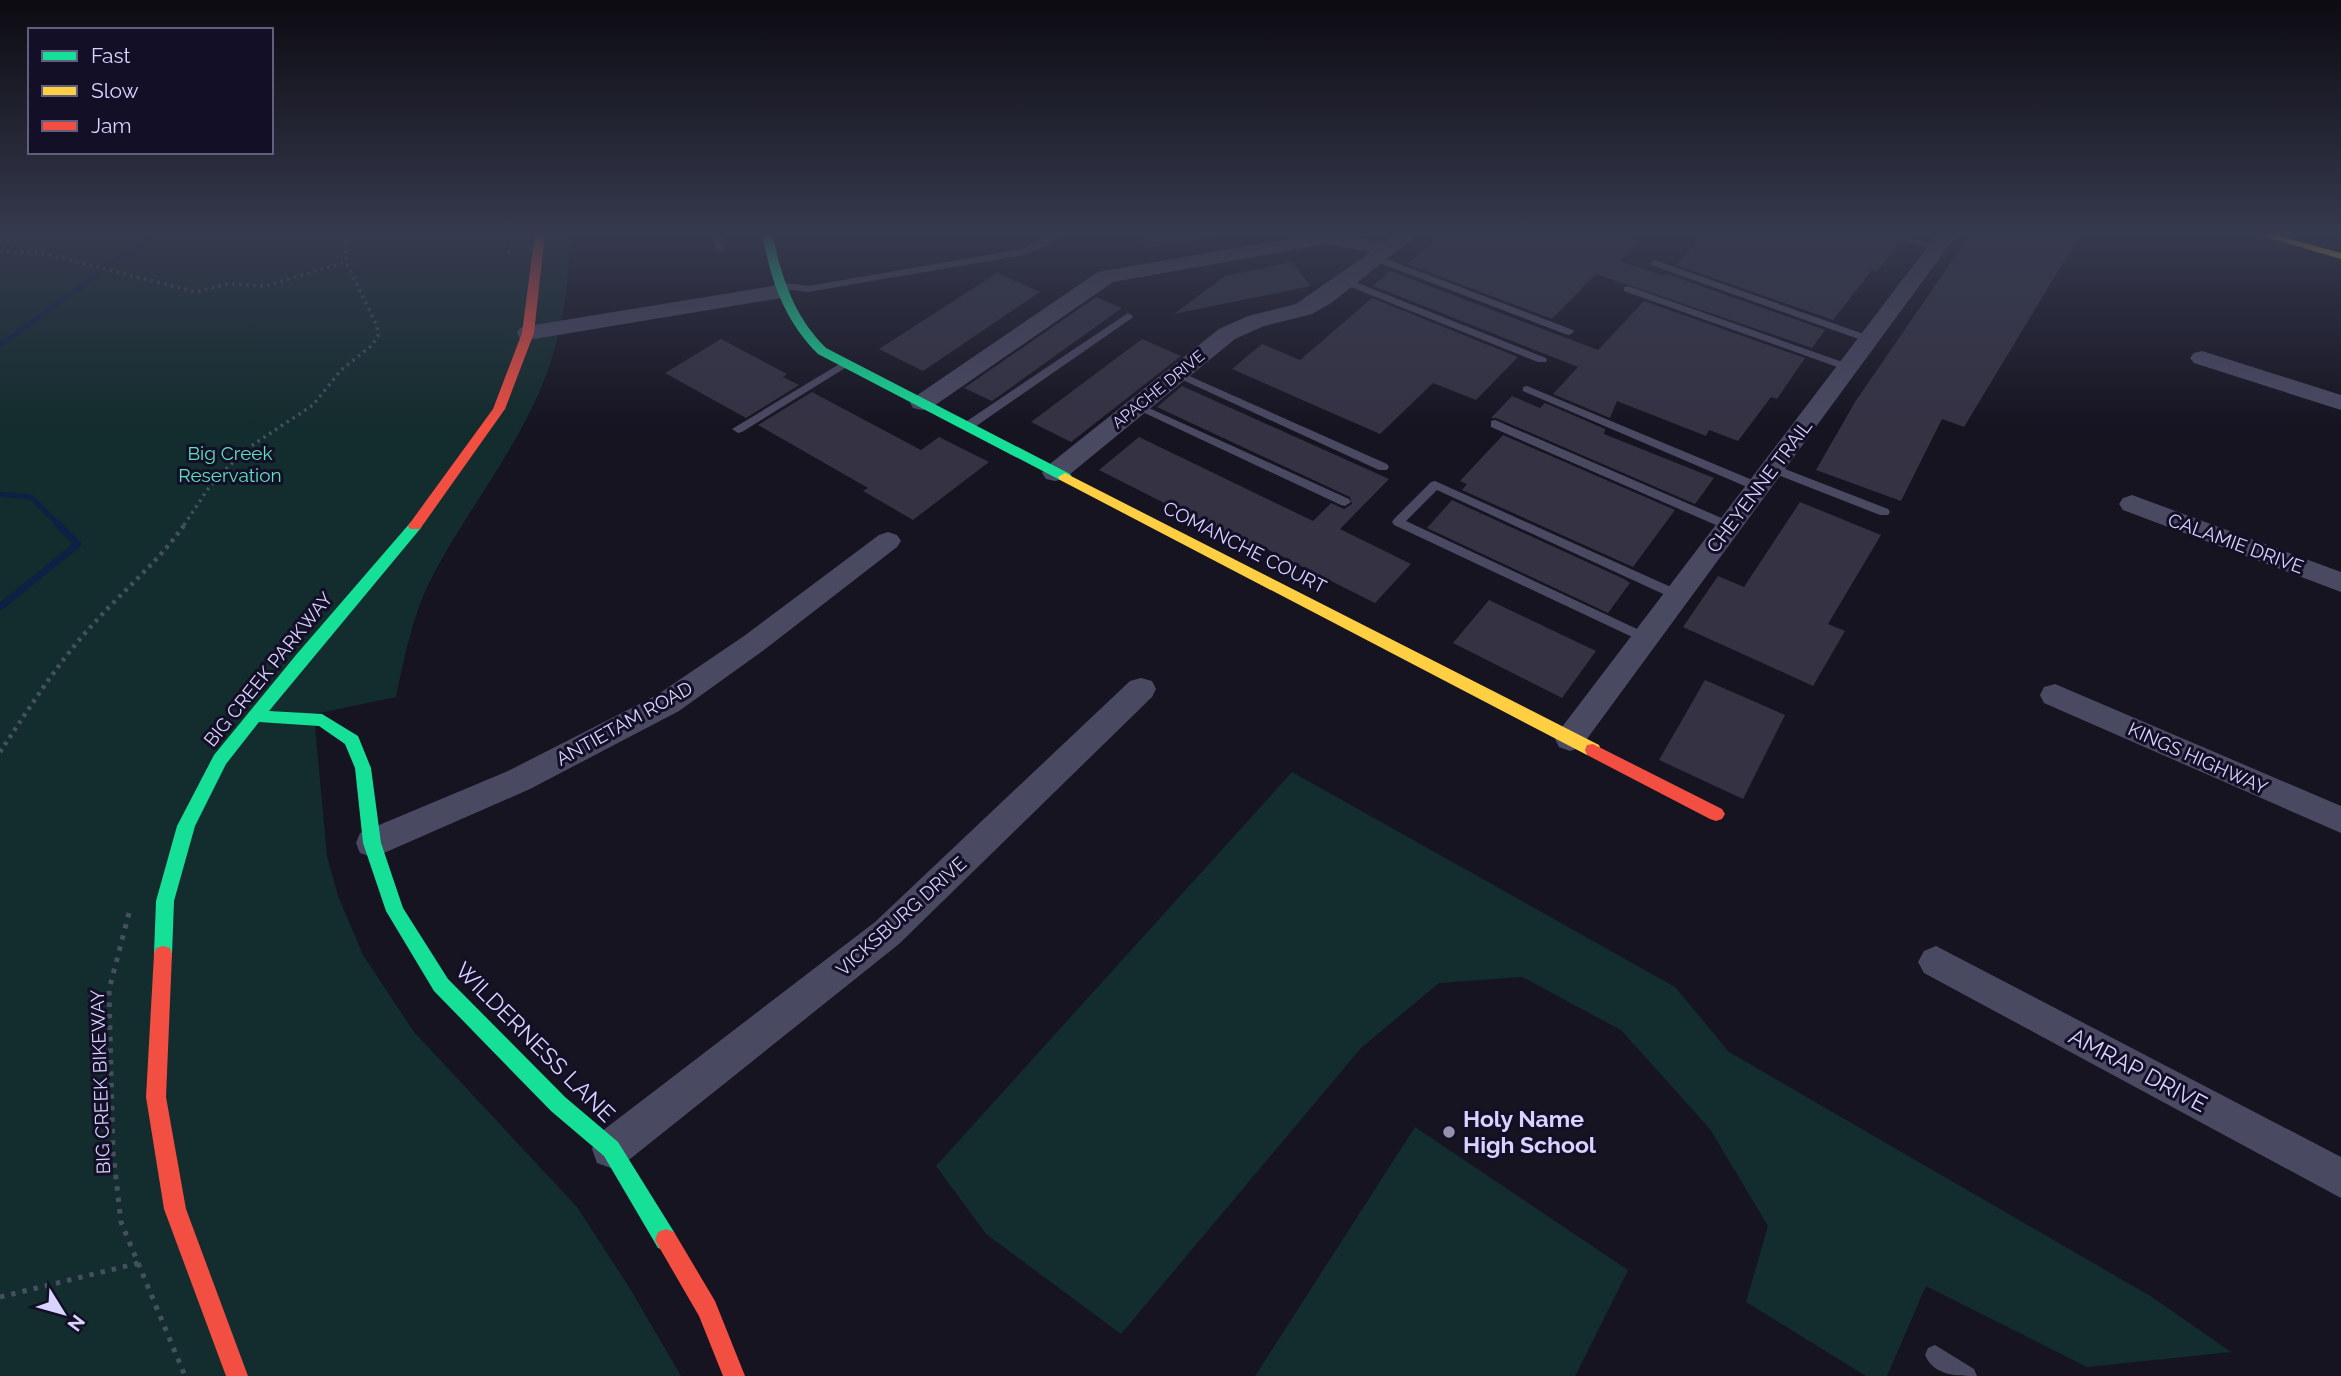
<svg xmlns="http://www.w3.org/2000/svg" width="2341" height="1376" viewBox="0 0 2341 1376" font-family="Raleway,sans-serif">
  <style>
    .green { fill: #132c2d }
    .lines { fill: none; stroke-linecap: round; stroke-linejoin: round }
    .stream-far1 { stroke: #0d2144; stroke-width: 5 }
    .stream { stroke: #0d2144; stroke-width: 7 }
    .building { fill: #343243 }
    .path-far2 { stroke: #44505f; stroke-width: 3.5; stroke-dasharray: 2.5 4.5; stroke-linecap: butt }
    .path-far1 { stroke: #44505f; stroke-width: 4.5; stroke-dasharray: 3.5 5; stroke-linecap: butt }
    .path { stroke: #44505f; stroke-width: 5; stroke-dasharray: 4.5 7; stroke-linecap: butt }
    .lane { fill: #4a4962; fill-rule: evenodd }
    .street { fill: #4a4962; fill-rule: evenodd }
    .fast { fill: #16e098; fill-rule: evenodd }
    .slow { fill: #ffcf43; fill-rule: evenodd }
    .jam { fill: #f24e42; fill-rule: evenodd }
    .poi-dot { fill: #9591b1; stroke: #130f26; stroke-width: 2.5 }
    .labels { text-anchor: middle; stroke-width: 6; stroke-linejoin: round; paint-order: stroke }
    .far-street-label { font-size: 16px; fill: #d9d4ff; stroke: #130f26 }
    .park-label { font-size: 19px; fill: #5fe0c0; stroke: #130f26 }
    .street-label { font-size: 19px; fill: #d9d4ff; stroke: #130f26 }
    .near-street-label { font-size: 23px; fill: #d9d4ff; stroke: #130f26 }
    .near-poi-label { font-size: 23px; font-weight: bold; fill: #d9d4ff; stroke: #130f26; text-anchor: start }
  </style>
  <rect width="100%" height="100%" fill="#161421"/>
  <path class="green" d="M 0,233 L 571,233 C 569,279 563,331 546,375 C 519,447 469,507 433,575 C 413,613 405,655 396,697 L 305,716 L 315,726 L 327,856 L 338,896 L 363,955 L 414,1032 L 577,1207 L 629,1287 L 681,1376 L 0,1376 Z
    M 1138,233 L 1243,233 L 1145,248 Z
    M 1292,772 L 1675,987 L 1729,1052 L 2152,1297 L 2231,1352 L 2087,1367 L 1926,1286 L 1887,1376 L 1866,1376 L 1746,1302 L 1768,1226 L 1710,1129 L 1621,1030 L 1522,977 L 1439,983 L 1361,1048 L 1121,1334 L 986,1234 L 936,1166 Z
    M 1415,1127 L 1628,1270 L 1575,1376 L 1255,1376 Z"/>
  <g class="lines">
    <path class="stream-far1" d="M 0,345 L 142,242 L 160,233
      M 0,494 L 31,497 L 59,525"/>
    <path class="stream" d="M 0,607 L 78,544 L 58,524"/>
  </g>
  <path class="building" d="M 1444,233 L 1614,233 L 1639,241 L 1620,261 L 1665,276 L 1667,274 L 1825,330 L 1812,348 L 1596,274 L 1552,319 L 1407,264 Z
    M 1705,233 L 1879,233 L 1899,241 L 1877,272 L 1872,270 L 1833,320 L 1676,265 Z
    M 1971,233 L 2081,233 L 1964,427 L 1942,419 L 1901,501 L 1816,470 L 1855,402 Z
    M 1292,262 L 1311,286 L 1174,314 L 1225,276 Z
    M 1390,271 L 1598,350 L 1644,301 L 1805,358 L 1777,399 L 1771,397 L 1738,441 L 1709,430 L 1706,436 L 1617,401 L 1610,418 L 1553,394 L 1578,367 L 1373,286 Z
    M 997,273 L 1040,292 L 923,371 L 879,349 Z
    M 1096,297 L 1122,308 L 992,401 L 964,388 Z
    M 1372,298 L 1518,357 L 1476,400 L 1433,383 L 1380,434 L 1232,369 L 1262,344 L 1300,360 Z
    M 721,339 L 787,374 L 783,377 L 799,385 L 746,418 L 665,373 Z
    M 1142,339 L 1181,356 L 1071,442 L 1031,422 Z
    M 1182,386 L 1389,479 L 1340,529 L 1411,564 L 1375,603 L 1261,546 L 1257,550 L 1099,470 L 1139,437 L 1313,521 L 1331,503 L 1344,509 L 1352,504 L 1350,497 L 1157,407 Z
    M 812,392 L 921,450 L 939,437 L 989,462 L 913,520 L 863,491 L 868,488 L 758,425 Z
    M 1512,396 L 1540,408 L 1545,403 L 1605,429 L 1604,434 L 1714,478 L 1695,504 L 1496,418 L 1491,418 Z
    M 1503,435 L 1675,510 L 1633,567 L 1462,490 L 1467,484 L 1460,481 Z
    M 1452,500 L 1624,579 L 1630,583 L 1608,613 L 1427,528 Z
    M 1800,502 L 1881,535 L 1828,624 L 1845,631 L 1813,686 L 1683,627 L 1718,576 L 1744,587 Z
    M 1489,600 L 1596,651 L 1562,698 L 1453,643 Z
    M 1705,680 L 1785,715 L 1743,799 L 1659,760 Z"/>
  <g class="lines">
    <path class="path-far2" d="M 498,233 L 511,256
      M 0,240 L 13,243 L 8,251
      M 0,251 L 47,254 L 196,292 L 228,284 L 266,286 L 346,262
      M 184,525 L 208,489 L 230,465 L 254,444 L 313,405 L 341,370 L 371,346 L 378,336 L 377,326 L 346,262 L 346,233"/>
    <path class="path-far1" d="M 0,752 C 30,707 58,662 95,622 C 125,589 159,561 185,524"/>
    <path class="path" d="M 129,913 L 109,990 L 113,1152 L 121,1222 L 185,1376
      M 0,1297 L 139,1263"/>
    <path class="lane" d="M 713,233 L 723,233 L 724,251 L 715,249 Z
      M 1054,233 L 1065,233 L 1046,246 L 1024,255 L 808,292 L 778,288 L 773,285 L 778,282 L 808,286 L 1022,249 Z
      M 1661,233 L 1673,233 L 1668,236 Z
      M 1882,233 L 1896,233 L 1941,248 L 1933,250 Z
      M 1376,255 L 1573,330 L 1574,332 L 1569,335 L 1565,334 L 1372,260 L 1371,258 Z
      M 1655,260 L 1872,337 L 1873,339 L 1872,341 L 1864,341 L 1651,265 L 1650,263 Z
      M 1345,278 L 1546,358 L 1547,360 L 1546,362 L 1538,362 L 1341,283 L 1341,279 Z
      M 1628,286 L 1851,365 L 1853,367 L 1851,369 L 1843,369 L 1624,291 L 1624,287 Z
      M 1128,313 L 1133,316 L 1132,318 L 972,429 L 964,429 L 964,423 Z
      M 846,360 L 851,363 L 850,365 L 742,432 L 738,433 L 732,429 Z
      M 1178,371 L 1387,464 L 1389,467 L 1387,470 L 1379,470 L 1174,376 L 1172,374 Z
      M 1527,386 L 1762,484 L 1764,487 L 1762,490 L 1754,490 L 1523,391 L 1523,387 Z
      M 1138,403 L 1349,499 L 1351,502 L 1345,506 L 1341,505 L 1134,408 L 1132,406 Z
      M 1495,420 L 1733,523 L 1735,526 L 1729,530 L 1725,529 L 1491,427 L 1491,421 Z
      M 1772,464 L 1888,509 L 1890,512 L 1888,515 L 1880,515 L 1768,471 L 1768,465 Z
      M 1435,481 L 1682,592 L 1684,595 L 1677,600 L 1672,598 L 1437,490 L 1406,521 L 1650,635 L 1652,638 L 1650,641 L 1645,643 L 1394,525 L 1392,522 L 1394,519 L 1431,482 Z
      M 1935,1345 L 1974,1369 L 1977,1376 C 1957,1376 1934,1376 1925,1355 L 1928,1348 Z"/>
    <path class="street" d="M 1322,233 L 1384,242 L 1397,233 L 1420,233 L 1331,303 L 1312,314 L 1264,326 L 1235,339 L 1064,479 L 1055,481 L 1046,479 L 1042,473 L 1046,467 L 1219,329 L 1248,316 L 1296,304 L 1371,252 L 1327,244 L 1113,282 L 931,408 L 922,410 L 913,408 L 910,403 L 913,398 L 1098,272 Z
      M 1938,233 L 1958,233 L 1581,747 L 1570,751 L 1559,747 L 1555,739 L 1559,731 Z
      M 779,285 L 787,287 L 790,292 L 787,297 L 528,340 L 520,338 L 517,333 L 520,328 L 528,326 Z
      M 2202,351 L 2341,395 L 2341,410 L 2194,363 L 2190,358 L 2194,353 Z
      M 2132,495 L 2341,572 L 2341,592 L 2123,510 L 2119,504 L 2123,498 Z
      M 888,532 L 897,535 L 901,541 L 897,547 L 764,650 L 679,711 L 530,789 L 384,853 L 372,857 L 360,853 L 356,843 L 360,833 L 508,771 L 657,695 L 744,636 L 879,535 Z
      M 1141,678 L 1152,681 L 1156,689 L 1152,697 L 899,944 L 625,1163 L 611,1168 L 597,1163 L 592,1149 L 597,1135 L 875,922 L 1130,681 Z
      M 2055,684 L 2341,806 L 2341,833 L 2044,703 L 2040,695 L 2044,687 Z
      M 1936,946 L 2341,1157 L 2341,1198 L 1924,973 L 1918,962 L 1924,951 Z"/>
    <path class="fast" d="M 762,233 L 772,233 C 782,278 793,315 826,348 L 1070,474 L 1072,477 L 1070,480 L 1060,480 L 818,354 C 783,319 771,280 762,233 Z
      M 415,521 L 420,523 L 422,526 L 420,529 L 269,711 L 322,714 L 358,736 L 371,768 L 381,843 L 403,908 L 448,979 L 565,1097 L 618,1142 L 674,1232 L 677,1240 L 674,1248 L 666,1251 L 658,1248 L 604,1156 L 551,1111 L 434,991 L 386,911 L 363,843 L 355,768 L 345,744 L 319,726 L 259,722 L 226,764 L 195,826 L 174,901 L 172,954 L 170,960 L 163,962 L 156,960 L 154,954 L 156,901 L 177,826 L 214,755 L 296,655 L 410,523 Z"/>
    <path class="slow" d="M 2253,233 L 2269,233 L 2341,253 L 2341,259 Z
      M 1065,473 L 1599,745 L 1601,750 L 1599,755 L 1587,755 L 1060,480 L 1058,477 Z"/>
    <path class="jam" d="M 535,233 L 545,233 L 534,333 L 505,409 L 420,529 L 410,529 L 408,526 L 410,523 L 493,409 L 522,333 Z
      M 1593,744 L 1722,809 L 1725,814 L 1722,819 L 1716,821 L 1710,819 L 1587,755 L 1585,750 L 1587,745 Z
      M 163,946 L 170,948 L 172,954 L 166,1097 L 186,1209 L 248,1376 L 226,1376 L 164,1209 L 146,1097 L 154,954 L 156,948 Z
      M 666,1229 L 674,1232 L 715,1301 L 745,1376 L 723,1376 L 699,1316 L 655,1240 L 658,1232 Z"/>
  </g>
  <linearGradient id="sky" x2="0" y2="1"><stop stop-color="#0c0b12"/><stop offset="0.55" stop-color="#363a4e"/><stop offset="1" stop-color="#363a4e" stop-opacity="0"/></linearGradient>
  <rect width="2341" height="425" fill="url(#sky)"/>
  <circle class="poi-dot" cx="1449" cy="1132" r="7"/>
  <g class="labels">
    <g class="far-street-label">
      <text transform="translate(1158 389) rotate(-39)" y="6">APACHE DRIVE</text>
    </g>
    <g class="park-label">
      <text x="230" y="460">Big Creek<tspan x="230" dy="22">Reservation</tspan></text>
    </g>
    <g class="street-label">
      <text transform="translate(1759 486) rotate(-53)" y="7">CHEYENNE TRAIL</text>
      <text transform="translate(2236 543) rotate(20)" y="7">CALAMIE DRIVE</text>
      <text transform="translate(1245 547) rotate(27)" y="7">COMANCHE COURT</text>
      <text transform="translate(268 669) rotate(-51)" y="7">BIG CREEK PARKWAY</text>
      <text transform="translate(624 723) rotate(-29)" y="7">ANTIETAM ROAD</text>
      <text transform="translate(2198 758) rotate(24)" y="7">KINGS HIGHWAY</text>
      <text transform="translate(901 916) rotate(-42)" y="7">VICKSBURG DRIVE</text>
      <text transform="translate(100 1082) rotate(-92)" y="7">BIG CREEK BIKEWAY</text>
    </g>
    <g class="near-street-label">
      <text transform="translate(535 1042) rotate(45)" y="8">WILDERNESS LANE</text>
      <text transform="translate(2138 1070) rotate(28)" y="8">AMRAP DRIVE</text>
    </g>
    <g class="near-poi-label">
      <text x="1463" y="1127">Holy Name<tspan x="1463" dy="26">High School</tspan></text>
    </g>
  </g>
  <rect x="28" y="28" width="245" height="126" fill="#130f26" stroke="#625e7d" stroke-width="2"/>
  <rect x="42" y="51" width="35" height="10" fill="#16e098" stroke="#625e7d" stroke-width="2"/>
  <text x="91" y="63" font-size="21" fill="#d9d4ff">Fast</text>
  <rect x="42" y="86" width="35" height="10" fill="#ffcf43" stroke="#625e7d" stroke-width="2"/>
  <text x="91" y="98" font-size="21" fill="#d9d4ff">Slow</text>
  <rect x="42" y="121" width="35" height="10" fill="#f24e42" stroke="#625e7d" stroke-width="2"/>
  <text x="91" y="133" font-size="21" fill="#d9d4ff">Jam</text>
  <g transform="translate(63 1313) rotate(127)" stroke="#130f26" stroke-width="5" paint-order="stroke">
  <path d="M0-5L12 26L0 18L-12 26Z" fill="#d9d4ff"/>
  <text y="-10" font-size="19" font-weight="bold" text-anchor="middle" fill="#d9d4ff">N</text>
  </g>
</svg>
